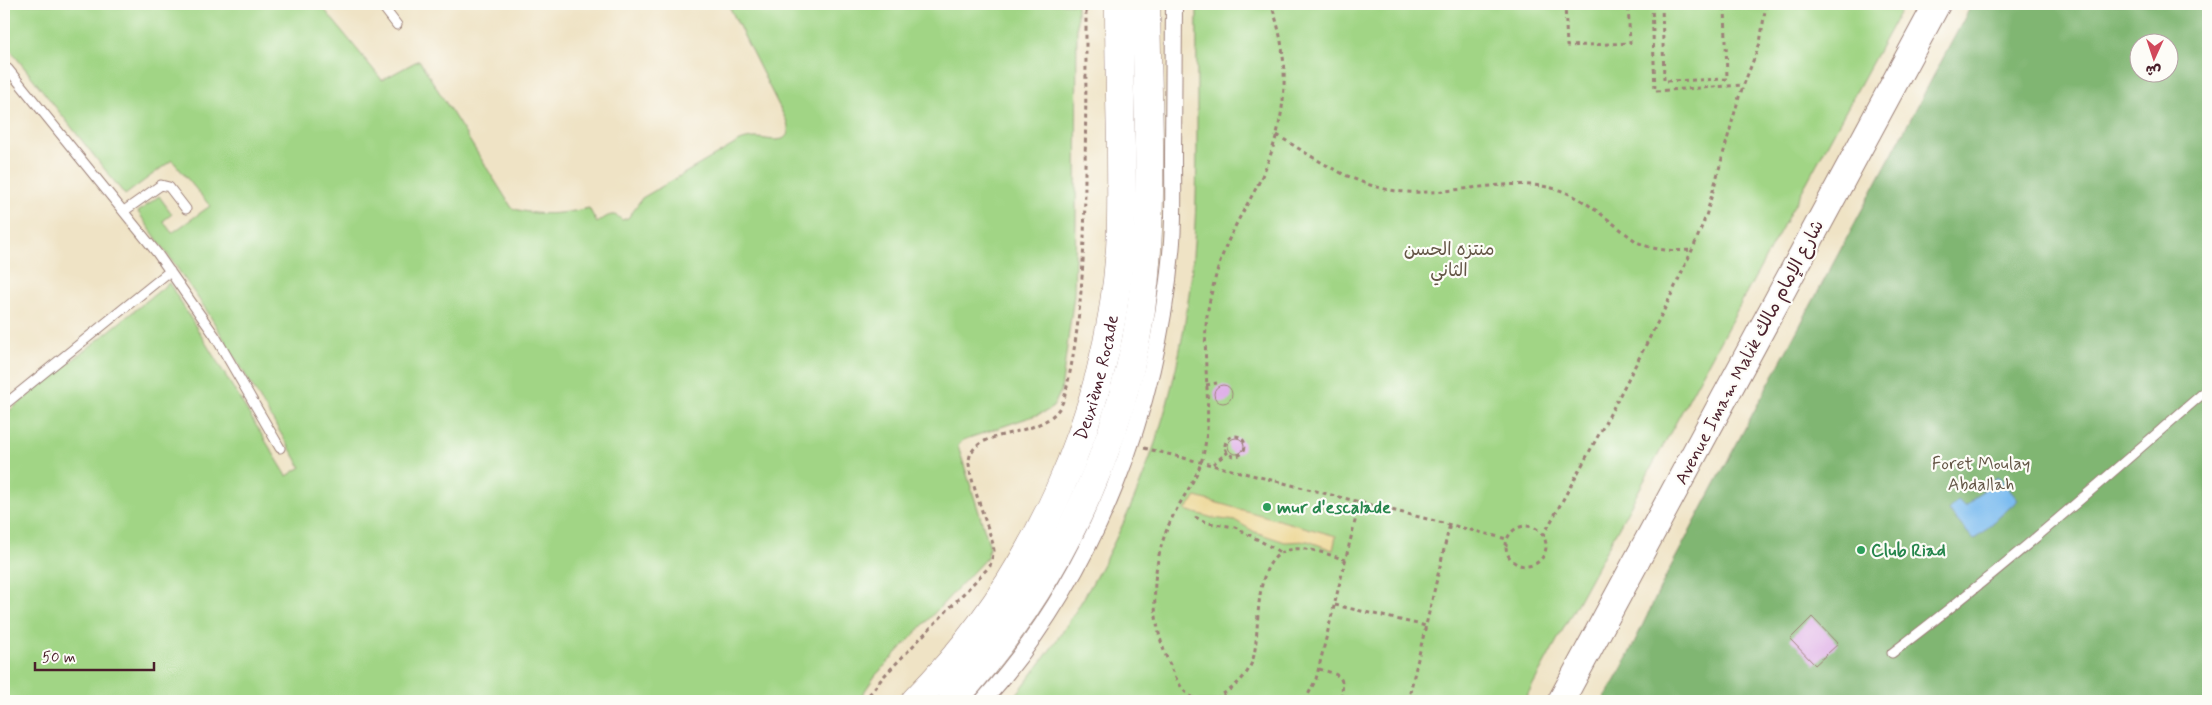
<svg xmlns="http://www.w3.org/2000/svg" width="2212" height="705" viewBox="0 0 2212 705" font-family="Mynerve,'Playpen Sans Arabic',sans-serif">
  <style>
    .green { fill: #a1d585; stroke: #767a58 }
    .forest { fill: #80b672; stroke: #656a4e; fill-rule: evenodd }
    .sand { fill: #eeda9e; stroke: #9c7c64 }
    .water { fill: #7cbcf0; stroke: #636e8e }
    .building { fill: #ddabe7 }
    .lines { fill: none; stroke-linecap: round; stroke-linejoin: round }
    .lane-casing { stroke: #9c8178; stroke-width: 11 }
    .street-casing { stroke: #9c8178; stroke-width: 18 }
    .primary-casing { stroke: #9c8178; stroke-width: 28 }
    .highway-casing { stroke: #9c8178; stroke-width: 29 }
    .path { stroke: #9c8178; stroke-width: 3; stroke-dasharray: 4 4; stroke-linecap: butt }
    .lane { stroke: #fff; stroke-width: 9 }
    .street { stroke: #fff; stroke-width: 16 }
    .primary { stroke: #fff; stroke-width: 26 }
    .highway { stroke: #fff; stroke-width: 28 }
    .leisure-dot { fill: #2e9e5b; stroke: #fdfcf7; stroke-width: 2 }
    .labels { text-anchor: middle; stroke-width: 4.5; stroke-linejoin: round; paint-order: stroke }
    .park-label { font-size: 18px; fill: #645646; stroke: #fdfcf7 }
    .street-label { font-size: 18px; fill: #4a1f2b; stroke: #fdfcf7 }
    .leisure-label { font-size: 18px; font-weight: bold; fill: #27864d; stroke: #fdfcf7; text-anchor: start }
  </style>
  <rect width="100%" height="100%" fill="#fdfcf7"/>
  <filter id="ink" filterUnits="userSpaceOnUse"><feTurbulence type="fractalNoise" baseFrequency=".02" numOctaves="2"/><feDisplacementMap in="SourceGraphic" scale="10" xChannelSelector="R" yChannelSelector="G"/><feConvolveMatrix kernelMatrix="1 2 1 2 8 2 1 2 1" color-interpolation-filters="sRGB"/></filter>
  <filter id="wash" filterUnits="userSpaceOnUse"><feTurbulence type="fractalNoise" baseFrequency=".0096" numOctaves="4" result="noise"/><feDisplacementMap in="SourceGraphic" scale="20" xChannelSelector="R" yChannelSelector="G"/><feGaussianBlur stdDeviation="1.12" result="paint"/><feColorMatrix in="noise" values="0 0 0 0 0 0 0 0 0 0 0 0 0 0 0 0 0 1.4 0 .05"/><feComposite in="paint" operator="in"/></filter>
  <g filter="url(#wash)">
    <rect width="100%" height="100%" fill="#efe3c5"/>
    <path class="green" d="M 4,4 L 320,4 L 382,80 L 419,60 L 512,208 C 539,217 562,214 589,208 L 597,223 C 606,217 613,210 622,220 L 628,218 L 642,198 L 740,141 C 745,139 750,138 756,138 C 768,138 794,148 787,122 L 728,4 L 1077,4 L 1076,224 L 1074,295 L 1061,391 L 1053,407 L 1045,412 L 963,440 L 958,446 L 989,544 L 988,556 L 875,676 L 858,701 L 4,701 L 4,415 L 169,283 L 287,476 L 301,467 L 207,311 L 138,212 L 159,196 L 172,214 L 163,221 L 172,233 L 210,206 L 172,160 L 125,195 L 4,42 Z
      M 1197,4 L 1904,4 L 1524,701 L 1011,701 C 1120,568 1183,414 1194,242 C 1199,163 1196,83 1197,4 Z"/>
    <path class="forest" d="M 1972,4 L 2208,4 L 2208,701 L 1603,701 L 1623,666 L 1668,572 ZM 2140,42 L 2170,42 L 2170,72 L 2140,72 Z"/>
    <path class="sand" d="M 1196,497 L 1336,536 L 1333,550 L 1308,541 L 1285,542 L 1255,532 L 1236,521 L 1213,518 L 1185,510 Z"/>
    <path class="water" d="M 1998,476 L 2018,500 L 1974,540 L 1948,510 L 1958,500 L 1965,507 Z"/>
    <g id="blocks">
      <path class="building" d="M1214 394a9 9 0 1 1 18 0a9 9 0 1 1-18 0Z
        M1228 446a8 8 0 1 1 16 0a8 8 0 1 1-16 0Z
        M 1812,617 L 1838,644 L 1815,665 L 1790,639 Z"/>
    </g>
  </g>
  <g filter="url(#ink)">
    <use href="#blocks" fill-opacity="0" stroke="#9c8178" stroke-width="1"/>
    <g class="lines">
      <g class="lane-casing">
        <path id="lane" d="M 381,4 L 397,25
          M 8,69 L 157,253 L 215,336 L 280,448
          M 124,211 L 161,185 L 169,187 L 186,209
          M 4,405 L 170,271
          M 1892,653 C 2002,570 2104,479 2208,389"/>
      </g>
      <g class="street-casing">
        <path id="street" d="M 983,701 C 1096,574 1158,410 1172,242 C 1174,213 1173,184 1173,155 C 1173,104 1174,54 1174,4"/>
      </g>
      <g class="primary-casing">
        <path id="primary" d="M 1561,701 L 1937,4"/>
      </g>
      <g class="highway-casing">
        <g id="highway">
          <path id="s1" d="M 915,701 C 1034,581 1108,418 1120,249 C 1122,216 1121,181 1121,147 C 1120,100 1119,52 1119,4"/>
          <path d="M 952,701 C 1065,577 1138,418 1147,249 C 1152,168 1147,85 1146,4"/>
        </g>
      </g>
      <path class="path" d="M 1565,4 L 1567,46 L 1630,43 L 1628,4
        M 1652,4 L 1655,91 L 1743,85
        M 1662,4 L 1664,81 L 1727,79 L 1725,4
        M 1277,135 C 1314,158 1353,185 1396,191 C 1456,199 1526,167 1579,199 C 1599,211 1618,228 1637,242 C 1655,251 1672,251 1692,250
        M 1206,385 L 1217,383
        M1225 446a10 10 0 1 1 20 0a10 10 0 1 1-20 0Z
        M 1144,448 L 1507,539
        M 1213,464 L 1228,452
        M 1195,517 L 1208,523 L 1235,527 L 1282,553
        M1506 546a20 20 0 1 1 40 0a20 20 0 1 1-40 0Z
        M 1543,536 L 1609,416 L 1665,308 L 1694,246 L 1706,216 L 1739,97 L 1760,43 L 1766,4
        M 1335,605 L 1426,626
        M 1319,669 C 1342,675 1346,677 1340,701
        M 864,701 L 884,676 L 990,566 L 994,551 L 993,544 C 988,526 968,476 969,461 C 972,423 1054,444 1065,395 C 1083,320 1085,243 1085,166 C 1086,112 1086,58 1086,4
        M 1200,701 C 1184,697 1176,679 1170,665 C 1149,621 1150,566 1170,522 C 1181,498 1199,478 1204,451 C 1214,404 1199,353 1209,304 C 1214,280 1221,255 1232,233 C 1241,213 1253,196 1262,176 C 1287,120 1292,62 1271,4
        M 1208,701 C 1215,700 1221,695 1228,691 C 1239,683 1247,675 1252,662 C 1263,632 1248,554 1294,549 C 1311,547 1329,555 1346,560
        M 1305,701 L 1316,679 L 1360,501
        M 1408,701 L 1450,524"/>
      <use href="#lane" class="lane"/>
      <use href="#street" class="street"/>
      <use href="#primary" class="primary"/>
      <use href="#highway" class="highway"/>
    </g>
  </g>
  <g class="leisure-dot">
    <circle cx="1267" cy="507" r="5"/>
    <circle cx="1861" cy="550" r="5"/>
  </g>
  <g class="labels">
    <g class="park-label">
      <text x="1449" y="255">منتزه الحسن<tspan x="1449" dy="21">الثاني</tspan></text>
      <text x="1981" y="469">Foret Moulay<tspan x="1981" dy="21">Abdallah</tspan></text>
    </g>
    <g class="street-label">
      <text transform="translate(1749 352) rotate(-62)" y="6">Avenue Imam Malik شارع الإمام مالك</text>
      <text dy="6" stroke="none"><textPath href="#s1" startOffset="376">Deuxième Rocade</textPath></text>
    </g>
    <g class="leisure-label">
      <text x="1277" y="513">mur d'escalade</text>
      <text x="1871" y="556">Club Riad</text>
    </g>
  </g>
  <rect width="2212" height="705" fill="none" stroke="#fdfcf7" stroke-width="20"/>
  <g transform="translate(2154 58) rotate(183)"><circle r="24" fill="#fdfcf7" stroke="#b5a4a5"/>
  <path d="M0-4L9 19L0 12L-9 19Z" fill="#d1495b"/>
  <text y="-8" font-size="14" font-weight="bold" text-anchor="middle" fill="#4a1f2b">ش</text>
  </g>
  <path d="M35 662v8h119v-8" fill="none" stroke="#4a1f2b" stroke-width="2.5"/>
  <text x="42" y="662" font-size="15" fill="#4a1f2b" stroke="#fdfcf7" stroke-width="4" paint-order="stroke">50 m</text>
</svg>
